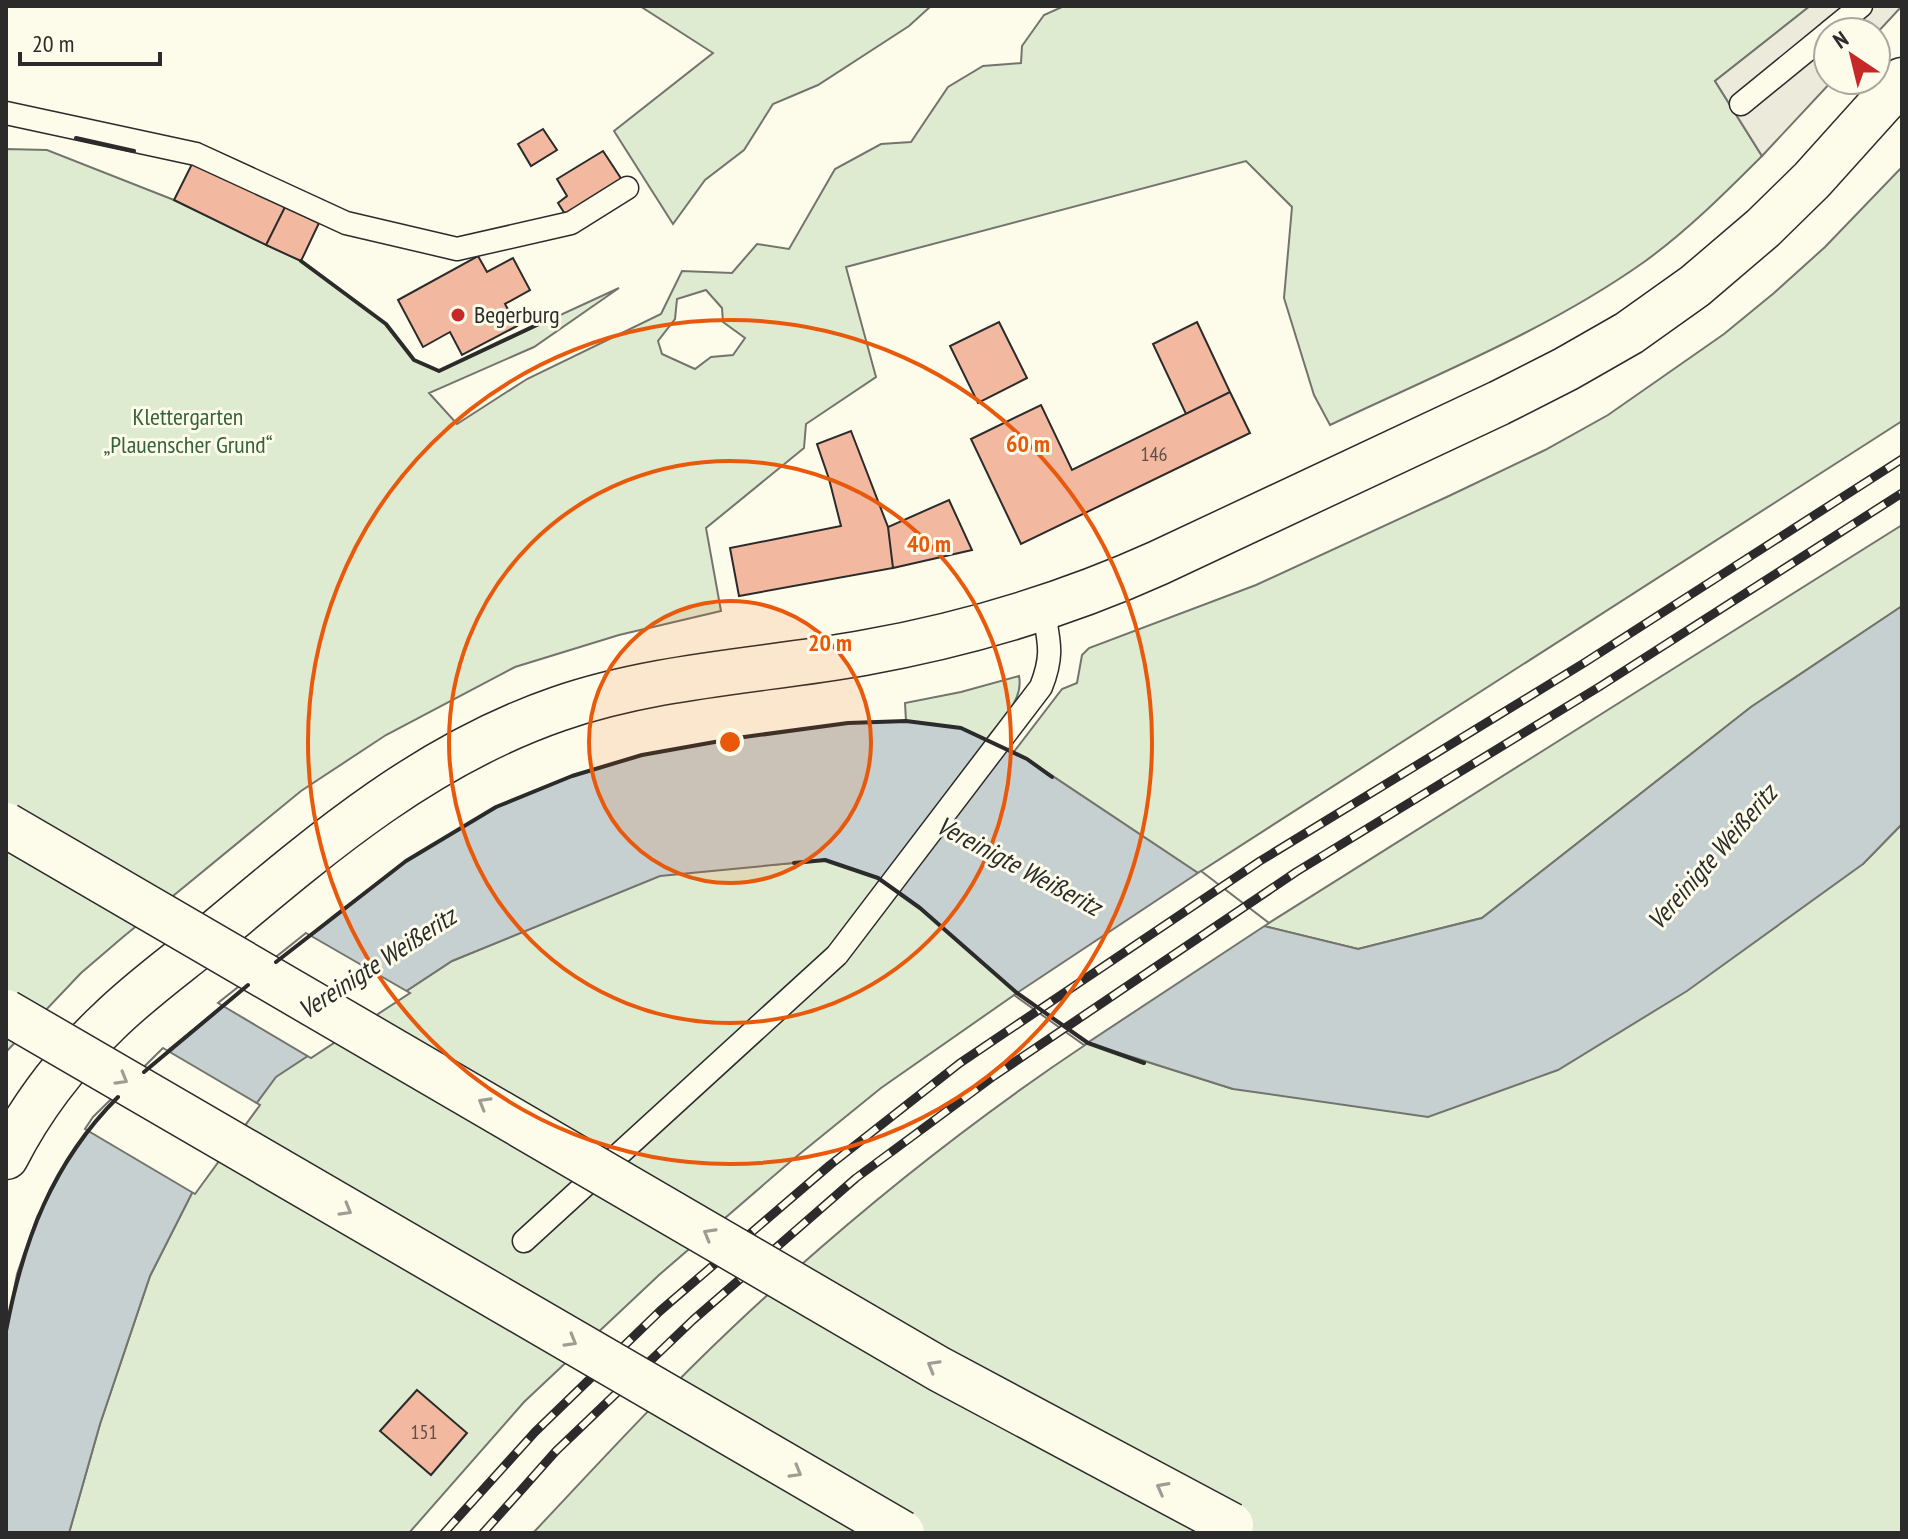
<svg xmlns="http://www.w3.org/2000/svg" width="1908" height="1539" viewBox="0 0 1908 1539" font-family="'PT Sans Narrow',sans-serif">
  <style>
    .green { fill: #deebd1; stroke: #74746e; stroke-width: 2; fill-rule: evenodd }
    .parking { fill: #eceadb; stroke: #74746e; stroke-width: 2 }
    .water { fill: #c7d0d0; stroke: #74746e; stroke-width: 2 }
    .pier { fill: #fdfbea; stroke: #74746e; stroke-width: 2 }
    .building { fill: #f2b8a0; stroke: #2b2b2b; stroke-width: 2 }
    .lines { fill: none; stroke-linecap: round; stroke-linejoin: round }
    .lane-casing { stroke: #2b2b2b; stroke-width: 25 }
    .secondary-casing { stroke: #2b2b2b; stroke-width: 47 }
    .lane { stroke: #fdfbea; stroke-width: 22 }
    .secondary { stroke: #fdfbea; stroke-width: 44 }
    .rail-casing { stroke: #2b2b2b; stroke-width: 9 }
    .rail { stroke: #fdfbea; stroke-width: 6; stroke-dasharray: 18; stroke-linecap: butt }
    .highway-bridge-casing { stroke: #2b2b2b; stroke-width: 47; stroke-linecap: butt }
    .highway-bridge { stroke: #fdfbea; stroke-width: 44 }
    .wall { stroke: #2b2b2b; stroke-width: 4 }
    .oneway { stroke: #9e9d94 }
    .ring { fill: none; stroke: #e8590c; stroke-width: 4 }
    .poi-dot { fill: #c62828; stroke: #fdfbea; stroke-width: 3 }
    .labels { text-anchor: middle; stroke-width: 6; stroke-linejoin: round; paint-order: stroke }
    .number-label { font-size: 20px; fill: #5d4e48 }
    .poi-label { font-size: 24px; fill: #2b2b2b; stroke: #fdfbea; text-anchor: start }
    .park-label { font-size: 24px; fill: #34623c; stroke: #fdfbea }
    .water-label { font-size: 26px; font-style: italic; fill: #2b2b2b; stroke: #fdfbea }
    .centre { fill: #e8590c; stroke: #fdfbea; stroke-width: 4 }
    .ring-label { font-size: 24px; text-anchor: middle; font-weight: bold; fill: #e8590c; stroke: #fdfbea; stroke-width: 6; stroke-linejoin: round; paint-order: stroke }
  </style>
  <rect width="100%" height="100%" fill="#fdfbea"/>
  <path class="green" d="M 640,6 L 931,6 L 909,26 L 818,85 L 773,104 L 744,150 L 705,180 L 673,224 L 614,131 L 713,53 Z
    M 1064,6 L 1810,6 L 1715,81 L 1762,156 C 1725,193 1687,231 1644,262 C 1548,330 1435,375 1330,425 L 1314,395 L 1284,298 L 1292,207 L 1246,161 L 846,267 L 876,377 L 806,424 L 804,448 L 706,528 L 721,611 L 619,635 L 515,667 L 386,735 L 301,791 L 123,937 L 81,973 L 6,1052 L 6,149 L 47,150 L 174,200 L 301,261 L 385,324 L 414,360 L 439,371 L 619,288 L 534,347 L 429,393 L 457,424 L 527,379 L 661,314 L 682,271 L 732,273 L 757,244 L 789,249 L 835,169 L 881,144 L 911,142 L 948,87 L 983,66 L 1021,63 L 1022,46 L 1044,15 ZM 706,290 L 722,308 L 723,322 L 745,338 L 733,355 L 711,357 L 695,369 L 662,354 L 658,341 L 675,319 L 677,299 Z
    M 1902,167 L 1902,421 L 1198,873 L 1027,759 L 1013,753 L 1062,689 L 1077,683 L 1082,655 L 1089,648 L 1256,585 L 1451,495 L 1545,450 L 1608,415 L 1724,334 L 1774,293 L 1825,247 Z
    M 1902,525 L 1902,606 L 1751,707 L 1482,918 L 1358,949 L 1264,926 Z
    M 1019,676 C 1024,701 1000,721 986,740 L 961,728 L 906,721 L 905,703 L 961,692 Z
    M 1902,824 L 1902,1533 L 533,1533 C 598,1464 663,1393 732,1328 C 842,1224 962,1127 1088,1043 L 1233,1089 L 1863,864 Z
    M 825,860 L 878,878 L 920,908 L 1017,993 L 881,1088 L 791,1161 L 659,1275 L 524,1402 L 409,1533 L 69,1533 L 100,1424 L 150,1276 L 196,1185 L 276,1076 L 452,961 L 660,875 Z"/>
  <path class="parking" d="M 1810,6 L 1902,6 L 1876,34 L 1828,32 L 1828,80 L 1833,80 L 1762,156 L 1715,81 Z"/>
  <path class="water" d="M 1902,606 L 1902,824 L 1863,864 L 1687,991 L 1558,1070 L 1428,1117 L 1233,1089 L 1088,1043 L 1017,993 L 920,908 L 878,878 L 825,860 L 660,876 L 452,961 L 276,1077 L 196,1185 L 150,1276 L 100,1424 L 69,1533 L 6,1533 L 6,1331 L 17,1274 L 37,1217 L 65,1166 L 96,1120 L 157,1059 L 336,914 L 406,861 L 496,807 L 572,776 L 642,755 L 737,738 L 848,723 L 906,721 L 961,728 L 1027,759 L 1198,873 L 1264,926 L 1358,949 L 1482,918 L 1751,707 Z"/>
  <path class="pier" d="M 1201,871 L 1269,923 L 1084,1045 L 1014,995 Z
    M 306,933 L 410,993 L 311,1058 L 218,1003 Z
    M 163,1048 L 260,1105 L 195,1194 L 85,1129 L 93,1117 Z"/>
  <path class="building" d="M 543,129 L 557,150 L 531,166 L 518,144 Z
    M 603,151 L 626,186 L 570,222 L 558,203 L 567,196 L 557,179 Z
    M 193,162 L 285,207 L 266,245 L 174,200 Z
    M 285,207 L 319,223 L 301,261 L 266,245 Z
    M 478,256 L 487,272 L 513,258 L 530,290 L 505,304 L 517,326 L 462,355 L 450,332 L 423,347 L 398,300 Z
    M 999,322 L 1027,378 L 978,403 L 950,346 Z
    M 1197,322 L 1230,392 L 1186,414 L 1153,344 Z
    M 1230,392 L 1250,433 L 1021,544 L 971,439 L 1041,405 L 1072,470 Z
    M 851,431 L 888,527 L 893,568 L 739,596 L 730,548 L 841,526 L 829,479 L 817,444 Z
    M 949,500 L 972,550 L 893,568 L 888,527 Z
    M 417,1390 L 467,1433 L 431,1475 L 380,1431 Z"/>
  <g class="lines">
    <g class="lane-casing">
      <path id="lane" d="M 1829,32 L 1861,6
        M 1741,104 L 1828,33
        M 6,113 L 196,154 L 346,223 L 457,249 L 571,223 L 627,188
        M 524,1241 L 837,955 L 1041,687 C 1054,654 1049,642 1043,608"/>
    </g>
    <g class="secondary-casing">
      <path id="secondary" d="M 6,1157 C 31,1108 67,1061 107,1023 C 140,990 180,962 216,932 C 322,843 425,755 558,709 C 656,675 761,671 863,653 C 964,635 1065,605 1158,563 L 1499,403 L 1566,369 L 1629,333 L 1695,286 L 1763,228 L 1812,180 L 1902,80"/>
    </g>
    <use href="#lane" class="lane"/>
    <use href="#secondary" class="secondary"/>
    <g class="rail-casing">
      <path id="rail" d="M 444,1533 L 535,1432 L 660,1311 L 830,1165 L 960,1063 L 1260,861 L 1584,663 L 1902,459
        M 483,1533 L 556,1451 L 693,1320 L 856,1178 L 994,1076 L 1296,872 L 1599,687 L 1902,493"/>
    </g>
    <use href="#rail" class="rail"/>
    <g class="highway-bridge-casing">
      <path id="highway-bridge" d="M 6,825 L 939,1369 L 1231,1525
        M 6,1012 L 902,1533"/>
    </g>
    <use href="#highway-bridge" class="highway-bridge"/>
    <path class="wall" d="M 76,138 L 134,151
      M 301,261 L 386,324 L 414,360 L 439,371 L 545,321
      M 794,863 L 825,860 L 878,878 L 920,908 L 1017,993 L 1088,1043 L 1144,1063
      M 276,962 L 406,861 L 496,807 L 572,776 L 642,755 L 737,738 L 848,723 L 906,721 L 961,728 L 1027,759 L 1052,777
      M 144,1072 L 248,985
      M 6,1331 C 23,1241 52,1163 118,1097"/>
  </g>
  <defs><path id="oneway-chevron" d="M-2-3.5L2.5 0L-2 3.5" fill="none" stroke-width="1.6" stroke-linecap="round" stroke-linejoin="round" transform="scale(2)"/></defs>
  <g class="oneway">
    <use href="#oneway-chevron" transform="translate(122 1079) rotate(30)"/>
    <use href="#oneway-chevron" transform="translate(484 1103) rotate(-150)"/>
    <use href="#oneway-chevron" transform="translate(346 1210) rotate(30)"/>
    <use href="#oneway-chevron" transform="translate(709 1234) rotate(-150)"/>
    <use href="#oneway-chevron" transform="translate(571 1341) rotate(30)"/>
    <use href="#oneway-chevron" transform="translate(933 1366) rotate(-150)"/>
    <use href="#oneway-chevron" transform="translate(796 1472) rotate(30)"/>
    <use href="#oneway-chevron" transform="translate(1162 1488) rotate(-152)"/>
  </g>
  <circle cx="730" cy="742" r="141" fill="#e8590c" fill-opacity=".12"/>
  <g class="ring">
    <circle cx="730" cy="742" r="141"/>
    <circle cx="730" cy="742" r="281"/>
    <circle cx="730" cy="742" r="422"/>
  </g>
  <circle class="poi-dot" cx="458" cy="315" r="8"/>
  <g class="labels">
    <g class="number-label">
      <text x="1154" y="461">146</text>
      <text x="424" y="1439">151</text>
    </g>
    <g class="poi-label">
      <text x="474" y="323">Begerburg</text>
    </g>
    <g class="park-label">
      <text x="188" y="425">Klettergarten<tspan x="188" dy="28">„Plauenscher Grund“</tspan></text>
    </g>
    <g class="water-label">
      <text transform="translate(1712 857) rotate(-49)" y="9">Vereinigte Weißeritz</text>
      <text transform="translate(1019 866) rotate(28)" y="9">Vereinigte Weißeritz</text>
      <text transform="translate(377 963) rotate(-33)" y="9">Vereinigte Weißeritz</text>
    </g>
  </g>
  <circle cx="730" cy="742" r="12" class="centre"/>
  <g class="ring-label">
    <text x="1028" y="452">60 m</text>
    <text x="929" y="552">40 m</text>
    <text x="830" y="651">20 m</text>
  </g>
  <rect width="1908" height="1539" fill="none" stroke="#2b2b2b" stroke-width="16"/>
  <g transform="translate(1852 56) rotate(325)"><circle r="38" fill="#fdfbea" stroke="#a9a89e" stroke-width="2"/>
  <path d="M0-6L14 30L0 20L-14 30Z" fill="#c62828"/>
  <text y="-12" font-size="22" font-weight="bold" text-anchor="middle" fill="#2b2b2b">N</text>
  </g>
  <path d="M20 52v12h140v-12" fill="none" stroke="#2b2b2b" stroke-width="4"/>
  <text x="32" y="52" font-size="24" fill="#2b2b2b" stroke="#fdfbea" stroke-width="6" paint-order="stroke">20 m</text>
</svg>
